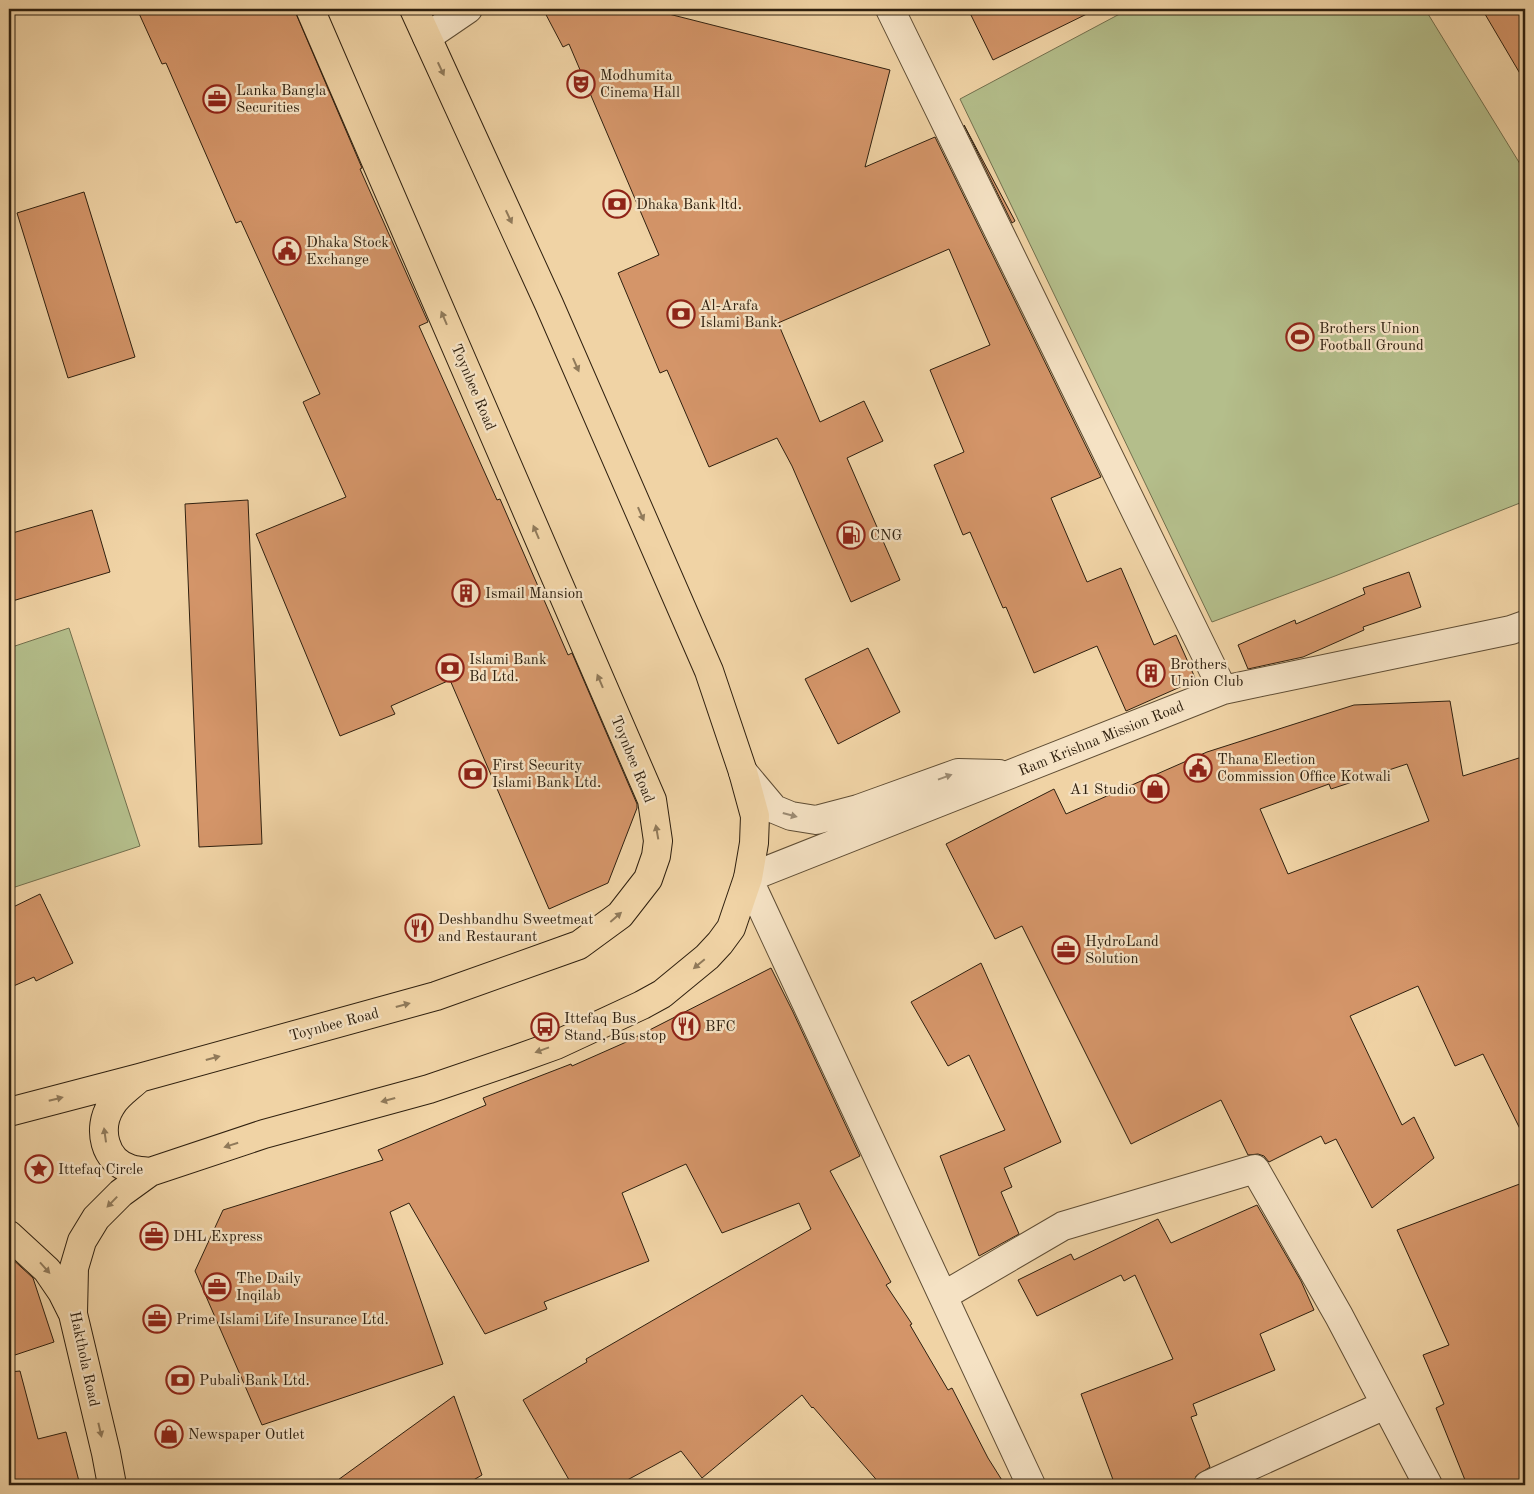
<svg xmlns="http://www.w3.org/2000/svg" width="1534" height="1494" viewBox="0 0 1534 1494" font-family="'Old Standard TT',serif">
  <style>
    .green { fill: #b4be8b; stroke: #726f4d }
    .building { fill: #d49569; stroke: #2f200f; fill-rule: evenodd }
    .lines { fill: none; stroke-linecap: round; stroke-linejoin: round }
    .minor-casing { stroke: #5f4d34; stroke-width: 30 }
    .major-casing { stroke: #2f200f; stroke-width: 30 }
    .minor { stroke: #f5e2c4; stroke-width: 28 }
    .major { stroke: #f0d3a5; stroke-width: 28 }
    .oneway { fill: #907a5a }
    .oneway2 { fill: #9c8b73 }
    .labels { text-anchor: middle; stroke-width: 4.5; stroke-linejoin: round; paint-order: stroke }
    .poi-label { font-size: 15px; fill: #2f200f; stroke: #f5e2c4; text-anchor: start }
    .street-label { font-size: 15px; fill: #2f200f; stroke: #f5e2c4 }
  </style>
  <rect width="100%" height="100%" fill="#f0d3a5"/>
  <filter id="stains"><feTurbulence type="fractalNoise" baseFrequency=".004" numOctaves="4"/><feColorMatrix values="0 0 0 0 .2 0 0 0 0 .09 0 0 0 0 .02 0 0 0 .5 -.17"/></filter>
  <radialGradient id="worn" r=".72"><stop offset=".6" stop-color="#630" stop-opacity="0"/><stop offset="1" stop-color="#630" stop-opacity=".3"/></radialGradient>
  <path class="green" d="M 1129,9 L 1425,9 L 1525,172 L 1525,501 L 1335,576 L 1212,622 L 960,99 Z
    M 69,628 L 140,846 L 9,889 L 9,648 Z"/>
  <path class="building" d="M 137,9 L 294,9 L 362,168 L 360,169 L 428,322 L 419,326 L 497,500 L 500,499 L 568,655 L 572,653 L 637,804 L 637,808 L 608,883 L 549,909 L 450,680 L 391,706 L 395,714 L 340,736 L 256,534 L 346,497 L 303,402 L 320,394 L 241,221 L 236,223 L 166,63 L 162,64 Z
    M 543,9 L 649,9 L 890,70 L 865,167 L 935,137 L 1101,477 L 1051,498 L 1087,582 L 1121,568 L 1154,645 L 1176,635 L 1196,680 L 1126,711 L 1097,646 L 1034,673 L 1006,607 L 1003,608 L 970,532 L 963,535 L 934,465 L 964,452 L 930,370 L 990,345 L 949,249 L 778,323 L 820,422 L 864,401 L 883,441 L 847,458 L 900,580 L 851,602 L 792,466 L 777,438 L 709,467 L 667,370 L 660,373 L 618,273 L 659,255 L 569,44 L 563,47 Z
    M 968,9 L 1097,9 L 993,60 Z
    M 1482,9 L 1525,9 L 1525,82 Z
    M 964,125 L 1015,221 L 1012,223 Z
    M 84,192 L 135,357 L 68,378 L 17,213 Z
    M 248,500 L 262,844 L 199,847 L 185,504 Z
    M 92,510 L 110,572 L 9,602 L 9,534 Z
    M 1409,572 L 1421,607 L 1363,627 L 1364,630 L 1303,657 L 1248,669 L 1238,645 L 1295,620 L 1296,624 L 1365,594 L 1363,588 Z
    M 868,648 L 900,712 L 838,744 L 805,679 Z
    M 1450,701 L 1463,776 L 1525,756 L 1525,1139 L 1483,1054 L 1455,1066 L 1418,986 L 1350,1016 L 1402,1125 L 1414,1117 L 1434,1158 L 1372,1208 L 1336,1139 L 1325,1144 L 1321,1136 L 1269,1162 L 1264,1156 L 1258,1154 L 1248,1155 L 1221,1100 L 1131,1144 L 1022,926 L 995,939 L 946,844 L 1054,789 L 1066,814 L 1207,752 L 1354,705 ZM 1407,764 L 1429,821 L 1288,874 L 1260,809 L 1329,784 L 1331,789 Z
    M 40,894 L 73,963 L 36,981 L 34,977 L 9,988 L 9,909 Z
    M 981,963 L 1061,1142 L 1004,1168 L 1012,1187 L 1001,1192 L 1019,1234 L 979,1256 L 940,1156 L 1005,1130 L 969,1055 L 948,1066 L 911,1002 Z
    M 771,968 L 793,1012 L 860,1156 L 830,1171 L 891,1282 L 886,1285 L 912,1324 L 910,1325 L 948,1390 L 952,1388 L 988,1458 L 1005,1485 L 881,1485 L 813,1407 L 812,1408 L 802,1395 L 702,1478 L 681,1451 L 618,1485 L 572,1485 L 523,1400 L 587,1362 L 586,1359 L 811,1229 L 799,1203 L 722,1233 L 686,1164 L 622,1193 L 649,1261 L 544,1302 L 547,1309 L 485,1334 L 409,1203 L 390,1212 L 443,1364 L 262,1425 L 195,1271 L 223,1210 L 383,1160 L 378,1150 L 486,1105 L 483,1098 L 571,1064 L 572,1066 L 624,1043 Z
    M 1525,1182 L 1525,1485 L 1467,1485 L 1436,1408 L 1444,1404 L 1423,1355 L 1449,1345 L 1397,1230 Z
    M 1257,1205 L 1301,1281 L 1314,1310 L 1260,1334 L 1275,1370 L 1193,1404 L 1197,1415 L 1191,1417 L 1210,1467 L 1196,1476 L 1193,1485 L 1115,1485 L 1081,1394 L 1173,1359 L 1135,1275 L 1124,1281 L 1121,1275 L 1037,1316 L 1018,1280 L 1071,1254 L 1074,1260 L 1158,1219 L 1171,1243 Z
    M 9,1256 L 33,1278 L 54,1342 L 9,1357 Z
    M 20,1371 L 38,1439 L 66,1432 L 80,1485 L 9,1485 L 9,1372 Z
    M 454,1396 L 482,1475 L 465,1485 L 331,1485 Z"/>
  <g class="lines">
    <g class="minor-casing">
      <path id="minor" d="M 890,9 L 1223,690
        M 427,37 L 468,9
        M 743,772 L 774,809 L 791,816 L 816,820 L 858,809 L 958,773 L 999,774
        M 943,1296 L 1063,1226 L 1255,1169 L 1339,1316 L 1428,1485
        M 1031,1485 L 748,878 L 1223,690 L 1511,630 L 1525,625
        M 1208,1485 L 1385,1405"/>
    </g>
    <g class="major-casing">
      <path id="major" d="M 138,1079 C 130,1087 117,1095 111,1106 C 97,1128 104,1162 131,1169 C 137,1171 144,1171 150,1172
        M 9,1112 L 139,1078 L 436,996 L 579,945 L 620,915 L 648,879 L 656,856 L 658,841 L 652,800 L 310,9
        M 9,1235 L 47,1270 L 62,1292 L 73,1314
        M 112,1485 L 106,1453 L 73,1314 L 74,1268 L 82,1241 L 96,1218 L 121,1193 L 150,1172 L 264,1134 L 429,1089 L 517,1059 L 556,1045 L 642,1005 L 662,994 L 707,957 L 720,943 L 731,928 L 748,878 L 754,843 L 755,816 L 743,772 L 709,671 L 549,304 L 414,9"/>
    </g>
    <use href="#minor" class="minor"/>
    <use href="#major" class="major"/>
  </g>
  <defs><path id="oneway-solid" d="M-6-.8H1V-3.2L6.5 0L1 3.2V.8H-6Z" transform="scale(1.25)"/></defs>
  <g class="oneway">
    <use href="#oneway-solid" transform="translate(441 69) rotate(65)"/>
    <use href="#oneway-solid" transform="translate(509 217) rotate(65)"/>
    <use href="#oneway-solid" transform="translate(444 318) rotate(-113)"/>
    <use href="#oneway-solid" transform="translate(576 365) rotate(66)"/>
    <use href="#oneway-solid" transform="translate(641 514) rotate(66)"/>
    <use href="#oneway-solid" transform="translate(536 532) rotate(-113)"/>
    <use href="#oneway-solid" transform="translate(600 681) rotate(-113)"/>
    <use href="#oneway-solid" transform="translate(657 832) rotate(-100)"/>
    <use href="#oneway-solid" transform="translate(616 917) rotate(-41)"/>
    <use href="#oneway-solid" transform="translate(699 964) rotate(140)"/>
    <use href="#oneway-solid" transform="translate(403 1005) rotate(-15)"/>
    <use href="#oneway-solid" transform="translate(542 1050) rotate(160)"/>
    <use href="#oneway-solid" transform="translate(213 1058) rotate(-15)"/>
    <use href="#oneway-solid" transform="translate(56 1099) rotate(-14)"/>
    <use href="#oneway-solid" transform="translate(388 1100) rotate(165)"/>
    <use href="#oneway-solid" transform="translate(105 1135) rotate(-98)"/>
    <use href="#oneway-solid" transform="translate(231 1145) rotate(163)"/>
    <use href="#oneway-solid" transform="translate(112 1202) rotate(134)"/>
    <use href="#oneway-solid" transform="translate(45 1268) rotate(48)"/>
    <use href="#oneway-solid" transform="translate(100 1430) rotate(77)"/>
  </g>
  <g class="oneway2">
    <use href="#oneway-solid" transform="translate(945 777) rotate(-20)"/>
    <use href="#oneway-solid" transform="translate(790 815) rotate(15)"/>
  </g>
  <defs>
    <g id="theatre-ring" transform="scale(1.4375)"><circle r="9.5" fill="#f5e2c4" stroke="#8f2418" stroke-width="1.5"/><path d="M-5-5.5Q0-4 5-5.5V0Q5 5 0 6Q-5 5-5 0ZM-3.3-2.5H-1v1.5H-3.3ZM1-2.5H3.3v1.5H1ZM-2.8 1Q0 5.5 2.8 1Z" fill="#8f2418"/></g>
    <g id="office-ring" transform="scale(1.4375)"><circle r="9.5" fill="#f5e2c4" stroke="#8f2418" stroke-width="1.5"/><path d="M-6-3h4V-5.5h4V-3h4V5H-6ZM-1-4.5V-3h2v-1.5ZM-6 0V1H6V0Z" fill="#8f2418"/></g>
    <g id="bank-ring" transform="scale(1.4375)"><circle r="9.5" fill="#f5e2c4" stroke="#8f2418" stroke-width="1.5"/><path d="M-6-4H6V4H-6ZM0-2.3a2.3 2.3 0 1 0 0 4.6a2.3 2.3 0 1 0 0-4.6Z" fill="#8f2418"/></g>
    <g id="civic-ring" transform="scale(1.4375)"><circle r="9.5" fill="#f5e2c4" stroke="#8f2418" stroke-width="1.5"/><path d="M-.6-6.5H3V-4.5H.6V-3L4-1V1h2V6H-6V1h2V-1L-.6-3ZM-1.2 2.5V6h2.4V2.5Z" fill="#8f2418"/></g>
    <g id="stadium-ring" transform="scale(1.4375)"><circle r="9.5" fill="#f5e2c4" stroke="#8f2418" stroke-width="1.5"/><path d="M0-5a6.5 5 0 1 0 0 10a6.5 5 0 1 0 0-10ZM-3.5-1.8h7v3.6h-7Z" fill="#8f2418"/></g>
    <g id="fuel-ring" transform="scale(1.4375)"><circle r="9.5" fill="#f5e2c4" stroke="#8f2418" stroke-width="1.5"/><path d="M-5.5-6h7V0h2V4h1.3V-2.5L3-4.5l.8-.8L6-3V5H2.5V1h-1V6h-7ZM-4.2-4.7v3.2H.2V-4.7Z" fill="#8f2418"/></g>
    <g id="building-ring" transform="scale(1.4375)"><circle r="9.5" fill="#f5e2c4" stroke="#8f2418" stroke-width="1.5"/><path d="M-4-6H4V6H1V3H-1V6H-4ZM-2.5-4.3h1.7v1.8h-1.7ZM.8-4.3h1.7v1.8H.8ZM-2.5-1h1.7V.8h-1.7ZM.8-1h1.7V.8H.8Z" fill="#8f2418"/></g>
    <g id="shop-ring" transform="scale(1.4375)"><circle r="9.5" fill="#f5e2c4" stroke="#8f2418" stroke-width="1.5"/><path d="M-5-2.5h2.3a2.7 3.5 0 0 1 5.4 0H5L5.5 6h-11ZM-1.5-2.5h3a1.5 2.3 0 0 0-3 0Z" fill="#8f2418"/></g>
    <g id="restaurant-ring" transform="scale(1.4375)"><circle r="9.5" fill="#f5e2c4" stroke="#8f2418" stroke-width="1.5"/><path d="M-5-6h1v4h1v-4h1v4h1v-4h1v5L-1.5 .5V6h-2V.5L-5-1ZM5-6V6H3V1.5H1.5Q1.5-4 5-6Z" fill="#8f2418"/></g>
    <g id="bus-ring" transform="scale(1.4375)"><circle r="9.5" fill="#f5e2c4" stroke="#8f2418" stroke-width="1.5"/><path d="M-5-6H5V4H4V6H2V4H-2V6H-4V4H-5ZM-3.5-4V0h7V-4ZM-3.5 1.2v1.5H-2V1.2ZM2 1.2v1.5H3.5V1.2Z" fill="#8f2418"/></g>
    <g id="sight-ring" transform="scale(1.4375)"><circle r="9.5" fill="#f5e2c4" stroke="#8f2418" stroke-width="1.5"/><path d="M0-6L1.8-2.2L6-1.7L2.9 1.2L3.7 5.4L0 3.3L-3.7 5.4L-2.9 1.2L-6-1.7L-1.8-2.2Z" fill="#8f2418"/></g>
  </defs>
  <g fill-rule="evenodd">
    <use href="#theatre-ring" x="581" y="84"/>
    <use href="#office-ring" x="217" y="99"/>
    <use href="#bank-ring" x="617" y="204"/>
    <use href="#civic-ring" x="287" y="251"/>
    <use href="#bank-ring" x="681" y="314"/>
    <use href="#stadium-ring" x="1300" y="337"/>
    <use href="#fuel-ring" x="851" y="535"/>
    <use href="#building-ring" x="466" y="593"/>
    <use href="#bank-ring" x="450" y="668"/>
    <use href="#building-ring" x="1151" y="673"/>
    <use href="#civic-ring" x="1198" y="768"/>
    <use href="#bank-ring" x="473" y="774"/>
    <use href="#shop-ring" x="1155" y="789"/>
    <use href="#restaurant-ring" x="419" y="928"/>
    <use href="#office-ring" x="1066" y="950"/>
    <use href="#restaurant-ring" x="686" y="1026"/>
    <use href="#bus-ring" x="545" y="1027"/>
    <use href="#sight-ring" x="39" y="1169"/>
    <use href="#office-ring" x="154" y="1236"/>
    <use href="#office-ring" x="217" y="1287"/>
    <use href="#office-ring" x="157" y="1319"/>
    <use href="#bank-ring" x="180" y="1380"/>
    <use href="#shop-ring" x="169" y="1434"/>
  </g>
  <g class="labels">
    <g class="poi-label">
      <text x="600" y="80">Modhumita<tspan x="600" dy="17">Cinema Hall</tspan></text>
      <text x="236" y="95">Lanka Bangla<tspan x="236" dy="17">Securities</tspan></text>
      <text x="636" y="209">Dhaka Bank ltd.</text>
      <text x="306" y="247">Dhaka Stock<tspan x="306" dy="17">Exchange</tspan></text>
      <text x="700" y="310">Al-Arafa<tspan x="700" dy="17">Islami Bank.</tspan></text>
      <text x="1319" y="333">Brothers Union<tspan x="1319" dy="17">Football Ground</tspan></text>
      <text x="870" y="540">CNG</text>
      <text x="485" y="598">Ismail Mansion</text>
      <text x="469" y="664">Islami Bank<tspan x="469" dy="17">Bd Ltd.</tspan></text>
      <text x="1170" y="669">Brothers<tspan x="1170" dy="17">Union Club</tspan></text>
      <text x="1217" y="764">Thana Election<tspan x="1217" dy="17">Commission Office Kotwali</tspan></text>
      <text x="492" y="770">First Security<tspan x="492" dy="17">Islami Bank Ltd.</tspan></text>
      <text x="1136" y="794" text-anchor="end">A1 Studio</text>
      <text x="438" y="924">Deshbandhu Sweetmeat<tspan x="438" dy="17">and Restaurant</tspan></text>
      <text x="1085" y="946">HydroLand<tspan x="1085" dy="17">Solution</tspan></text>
      <text x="564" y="1023">Ittefaq Bus<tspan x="564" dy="17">Stand, Bus stop</tspan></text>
      <text x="705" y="1031">BFC</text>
      <text x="58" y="1174">Ittefaq Circle</text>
      <text x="173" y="1241">DHL Express</text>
      <text x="236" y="1283">The Daily<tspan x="236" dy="17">Inqilab</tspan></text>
      <text x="176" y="1324">Prime Islami Life Insurance Ltd.</text>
      <text x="199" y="1385">Pubali Bank Ltd.</text>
      <text x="188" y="1439">Newspaper Outlet</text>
    </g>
    <g class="street-label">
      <text transform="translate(474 387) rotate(67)" y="5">Toynbee Road</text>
      <text transform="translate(1101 738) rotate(-22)" y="5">Ram Krishna Mission Road</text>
      <text transform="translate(633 759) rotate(68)" y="5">Toynbee Road</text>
      <text transform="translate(334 1024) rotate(-15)" y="5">Toynbee Road</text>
      <text transform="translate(85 1359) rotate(78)" y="5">Hakthola Road</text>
    </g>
  </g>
  <rect width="1534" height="1494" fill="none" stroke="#f0d3a5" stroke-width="30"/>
  <rect x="10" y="10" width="1514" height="1474" fill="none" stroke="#2f200f" stroke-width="2.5"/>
  <rect x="15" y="15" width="1504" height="1464" fill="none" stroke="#2f200f"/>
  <rect width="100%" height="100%" filter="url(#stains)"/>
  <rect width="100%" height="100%" fill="url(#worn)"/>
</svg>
